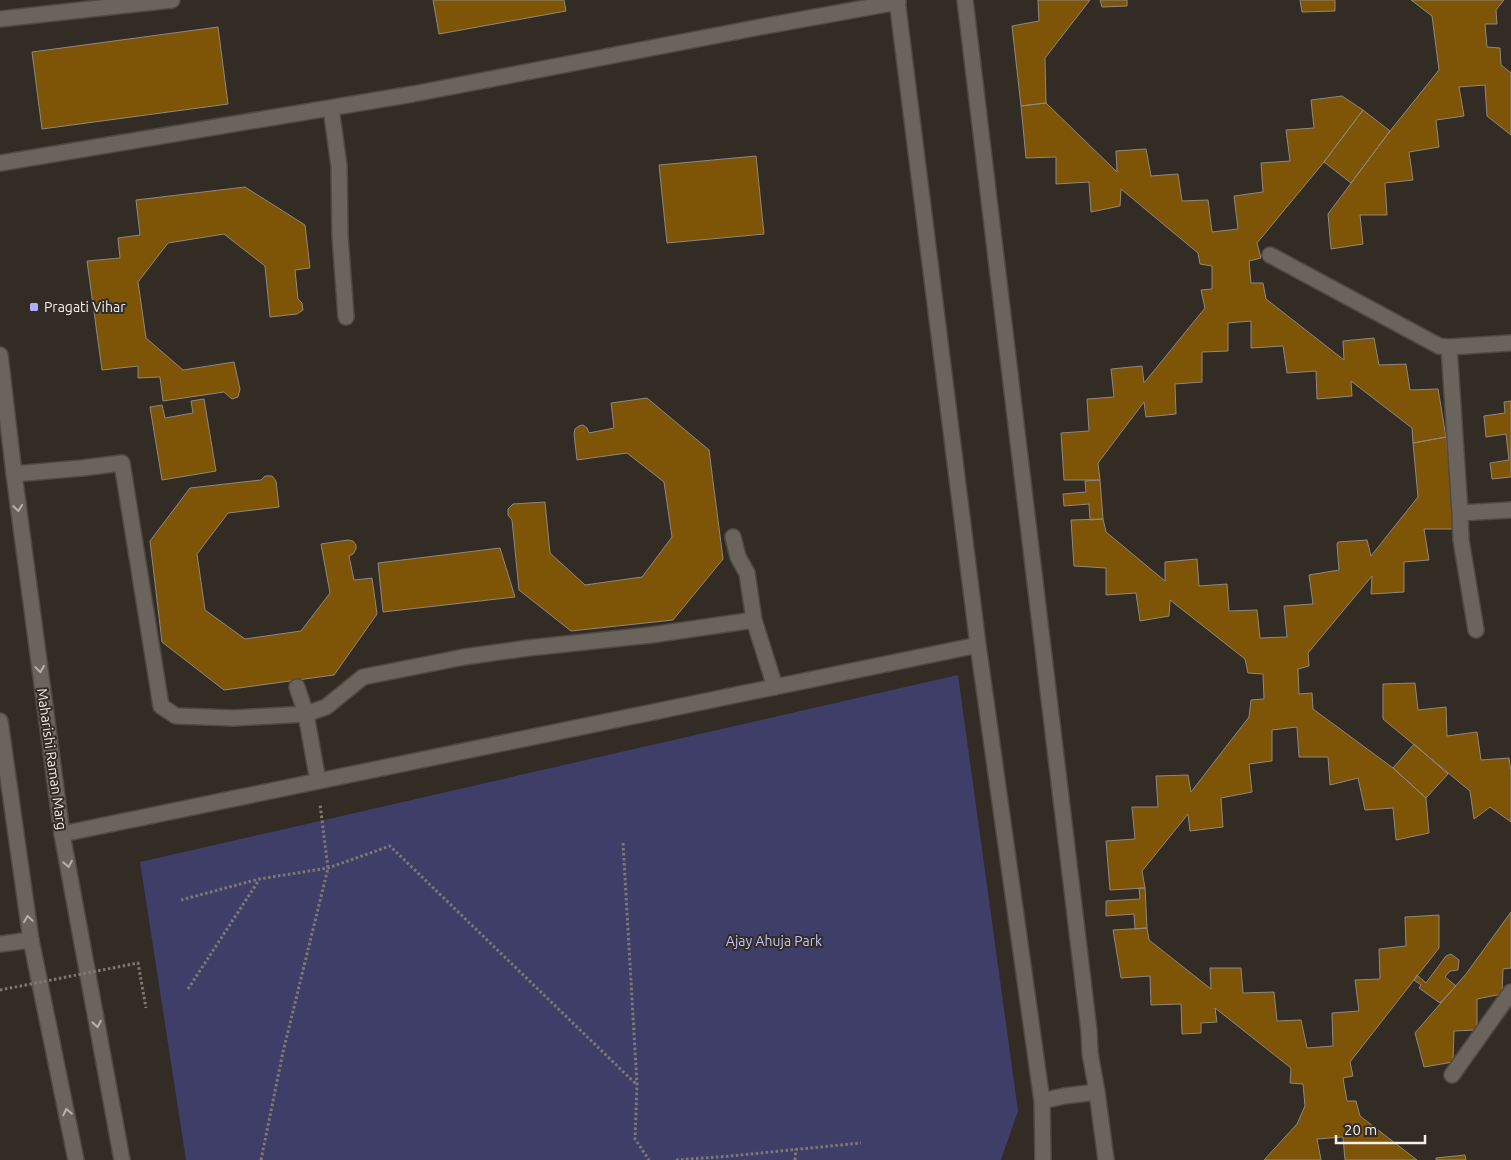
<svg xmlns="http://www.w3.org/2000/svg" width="1511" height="1160" viewBox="0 0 1511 1160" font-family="Ubuntu,sans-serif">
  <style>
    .green { fill: #3e3e68 }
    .building { fill: #7e5406; stroke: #8e887f }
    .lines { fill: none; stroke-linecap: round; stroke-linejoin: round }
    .service-casing { stroke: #4e4a43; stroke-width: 18 }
    .minor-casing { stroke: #4e4a43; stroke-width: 18 }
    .secondary-casing { stroke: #4e4a43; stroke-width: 18 }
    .path { stroke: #7f7974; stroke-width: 3; stroke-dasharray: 2.5 2.5; stroke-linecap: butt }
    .service { stroke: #6a645c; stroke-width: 15 }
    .minor { stroke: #6a645c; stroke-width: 15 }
    .secondary { stroke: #6a645c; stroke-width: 15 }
    .path-bridge { stroke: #7f7974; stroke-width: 3; stroke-dasharray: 2.5 2.5; stroke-linecap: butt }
    .oneway { stroke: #b6b1ab }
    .poi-dot { fill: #adaffb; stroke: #322c25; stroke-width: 2 }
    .labels { text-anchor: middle; stroke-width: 4; stroke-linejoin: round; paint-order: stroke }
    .poi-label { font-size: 14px; fill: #f4f0ec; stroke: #322c25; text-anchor: start }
    .street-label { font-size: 14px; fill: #f4f0ec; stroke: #322c25 }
    .park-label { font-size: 14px; fill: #c4c7fe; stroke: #322c25 }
  </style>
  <rect width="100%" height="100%" fill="#322c25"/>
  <path class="green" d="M 958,675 L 1018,1111 L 1001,1160 L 186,1160 L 140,862 Z"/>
  <path class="building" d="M 433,0 L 564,0 L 566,11 L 439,34 Z
    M 1038,0 L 1090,0 L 1045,58 L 1046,103 L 1021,106 L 1012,26 L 1039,21 Z
    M 1100,0 L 1127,0 L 1127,6 L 1102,7 Z
    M 1300,0 L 1335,0 L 1335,11 L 1302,12 Z
    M 1411,0 L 1504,0 L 1496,10 L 1497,24 L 1485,24 L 1487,47 L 1500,48 L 1501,65 L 1511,73 L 1511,135 L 1487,116 L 1485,85 L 1459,87 L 1464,116 L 1436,120 L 1439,147 L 1409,152 L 1413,180 L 1385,183 L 1387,215 L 1360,215 L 1363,244 L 1331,249 L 1328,214 L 1390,131 L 1439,70 L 1432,16 Z
    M 218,27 L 228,104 L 42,129 L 32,52 Z
    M 1342,96 L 1363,110 L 1324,162 L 1257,243 L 1261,258 L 1249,261 L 1251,283 L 1263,283 L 1266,299 L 1344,360 L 1343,341 L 1374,338 L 1379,365 L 1406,364 L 1410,390 L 1438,389 L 1446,437 L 1413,443 L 1412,428 L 1351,381 L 1352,396 L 1317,399 L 1316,371 L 1287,373 L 1283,346 L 1251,348 L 1251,321 L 1228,323 L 1228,351 L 1202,352 L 1202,382 L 1175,384 L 1176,414 L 1146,417 L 1144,402 L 1098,463 L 1100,480 L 1064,480 L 1061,433 L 1089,431 L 1087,399 L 1114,397 L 1111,369 L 1142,366 L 1144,383 L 1205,308 L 1201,290 L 1212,289 L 1212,266 L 1200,264 L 1198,253 L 1121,189 L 1120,206 L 1091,212 L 1089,182 L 1056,184 L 1056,157 L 1026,158 L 1021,106 L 1046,103 L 1117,172 L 1116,151 L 1146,149 L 1151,176 L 1178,174 L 1182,201 L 1208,200 L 1212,232 L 1238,229 L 1234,196 L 1263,192 L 1261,163 L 1290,161 L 1286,130 L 1314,128 L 1311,100 Z
    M 1363,110 L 1390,131 L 1351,183 L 1324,162 Z
    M 756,156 L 764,234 L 667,243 L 659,165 Z
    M 245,187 L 305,225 L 310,268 L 295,270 L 298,299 L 302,303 L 303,310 L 297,314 L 270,317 L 265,266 L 224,234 L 168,243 L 138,282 L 146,338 L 183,370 L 234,362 L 240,389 L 238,397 L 232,399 L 224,392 L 163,401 L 160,377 L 138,378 L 138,366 L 102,370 L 87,261 L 120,258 L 118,238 L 140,235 L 136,200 Z
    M 647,398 L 709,450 L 723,559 L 673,620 L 571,631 L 519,590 L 512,520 L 508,515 L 508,509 L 513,504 L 545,502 L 550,553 L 585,585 L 642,577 L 672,537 L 664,482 L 627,453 L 577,460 L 574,434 L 575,429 L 579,426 L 583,425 L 587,428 L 589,433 L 614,428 L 611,403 Z
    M 204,399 L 216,471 L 162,480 L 150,407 L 162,405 L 165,418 L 193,413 L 191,401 Z
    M 1511,401 L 1511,477 L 1492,479 L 1490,463 L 1509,460 L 1506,434 L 1486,437 L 1484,416 L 1505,413 L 1504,402 Z
    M 1446,437 L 1455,529 L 1424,529 L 1429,560 L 1404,562 L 1404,592 L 1371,594 L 1372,576 L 1308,653 L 1309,666 L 1298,669 L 1299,694 L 1312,693 L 1313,709 L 1393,768 L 1426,798 L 1429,833 L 1396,840 L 1393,808 L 1365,810 L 1358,778 L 1330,785 L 1328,757 L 1299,757 L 1297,727 L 1272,730 L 1272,761 L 1249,764 L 1252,792 L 1221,798 L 1223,827 L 1190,831 L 1188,814 L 1142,871 L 1145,888 L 1110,890 L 1106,841 L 1135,839 L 1132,807 L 1158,807 L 1156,776 L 1188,775 L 1191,792 L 1249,717 L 1251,700 L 1264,699 L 1263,674 L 1248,673 L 1245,659 L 1170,600 L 1169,616 L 1140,621 L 1136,593 L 1106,595 L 1106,568 L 1074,566 L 1071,520 L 1103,519 L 1106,532 L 1165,581 L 1165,562 L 1197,559 L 1199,586 L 1227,584 L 1229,611 L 1257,610 L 1260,638 L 1287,637 L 1284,606 L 1313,604 L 1309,575 L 1339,570 L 1337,544 L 1338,542 L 1367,540 L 1371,556 L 1418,497 L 1413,443 Z
    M 265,476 L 272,476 L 276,481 L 279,507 L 228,513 L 197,554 L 205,610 L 245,639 L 301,631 L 330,593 L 321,544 L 348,540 L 353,541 L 356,545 L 356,549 L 353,554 L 349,556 L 354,580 L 372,578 L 377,614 L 334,675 L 224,690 L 162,642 L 150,541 L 190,488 L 261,480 Z
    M 1100,480 L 1103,519 L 1090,520 L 1089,504 L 1064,506 L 1063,494 L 1086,492 L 1085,481 Z
    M 500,548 L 515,597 L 383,612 L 378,563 Z
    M 1415,683 L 1418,710 L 1446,707 L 1447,736 L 1477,732 L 1481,760 L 1509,758 L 1511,771 L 1511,822 L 1490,807 L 1474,819 L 1470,791 L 1383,719 L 1383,684 Z
    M 1414,744 L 1448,774 L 1426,798 L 1393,768 Z
    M 1139,888 L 1145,888 L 1147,928 L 1135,929 L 1134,914 L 1106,916 L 1106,901 L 1140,899 Z
    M 1511,912 L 1511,968 L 1503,969 L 1502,994 L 1477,999 L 1477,1030 L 1454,1031 L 1453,1062 L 1424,1067 L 1415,1033 L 1466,974 Z
    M 1439,915 L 1439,948 L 1350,1062 L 1353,1076 L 1343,1078 L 1347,1101 L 1356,1101 L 1360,1116 L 1417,1160 L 1345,1160 L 1343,1137 L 1317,1139 L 1321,1160 L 1264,1160 L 1297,1124 L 1305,1106 L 1303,1084 L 1290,1083 L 1291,1068 L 1215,1008 L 1217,1022 L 1201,1023 L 1201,1033 L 1182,1034 L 1181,1004 L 1151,1005 L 1150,976 L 1121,978 L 1113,930 L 1147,928 L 1149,940 L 1211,989 L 1210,968 L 1241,968 L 1243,993 L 1274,992 L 1277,1021 L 1301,1020 L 1307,1048 L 1333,1046 L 1332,1013 L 1359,1011 L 1355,980 L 1380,979 L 1379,949 L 1406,946 L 1405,917 Z
    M 1451,954 L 1459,960 L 1458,970 L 1450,971 L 1445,977 L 1456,986 L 1440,1003 L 1419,988 L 1421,985 L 1414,980 L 1417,975 L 1426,983 L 1446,956 Z
    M 1465,1155 L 1466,1160 L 1436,1160 L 1436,1158 Z"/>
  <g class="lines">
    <g class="service-casing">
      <path id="service" d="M 0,19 L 172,0
        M 331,108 L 339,166 L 340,236 L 346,317
        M 14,474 L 82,468 L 122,463 L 161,706 L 176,716 L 234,718 L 306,714 L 326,707 L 363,677 L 464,657 L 528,648 L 651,635 L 754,620 L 775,687
        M 733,537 L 738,557 L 747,573 L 754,620
        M 297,687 L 306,714 L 318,781"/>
    </g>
    <g class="minor-casing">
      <path id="minor" d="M 897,0 L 978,645 L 1042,1101 L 1043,1160
        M 965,0 L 1089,1031 L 1090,1053 L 1097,1092
        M 0,163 L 413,94 L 760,27 L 898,2
        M 1270,255 L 1439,346 L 1449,347 L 1511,343
        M 1449,347 L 1460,513 L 1511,510
        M 1460,513 L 1461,540 L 1476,630
        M 62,834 L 978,645
        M 0,944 L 31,940
        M 1452,1075 L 1511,992
        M 1042,1101 L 1064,1096 L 1097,1092 L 1106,1160"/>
    </g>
    <g class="secondary-casing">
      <path id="secondary" d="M 0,355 L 14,474 L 62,834 L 122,1160
        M 0,721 L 31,940 L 76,1160"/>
    </g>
    <path class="path" d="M 623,843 L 637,1085 L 635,1139 L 649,1160
      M 181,900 L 259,879 L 328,868 L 390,846 L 637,1085
      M 188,989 L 259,880
      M 261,1160 L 283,1052 L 328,868 L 320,804
      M 676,1160 L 731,1156 L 861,1143
      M 795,1160 L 796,1149"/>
    <use href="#service" class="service"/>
    <use href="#minor" class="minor"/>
    <use href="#secondary" class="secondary"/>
    <path class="path-bridge" d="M 0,990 L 138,963 L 146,1008"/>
  </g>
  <defs><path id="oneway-chevron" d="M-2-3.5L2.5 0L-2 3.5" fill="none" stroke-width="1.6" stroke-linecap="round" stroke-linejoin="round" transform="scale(1.25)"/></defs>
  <g class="oneway">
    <use href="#oneway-chevron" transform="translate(18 508) rotate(82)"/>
    <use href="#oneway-chevron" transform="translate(40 669) rotate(82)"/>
    <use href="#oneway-chevron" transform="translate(68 864) rotate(80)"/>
    <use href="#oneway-chevron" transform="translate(28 919) rotate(-98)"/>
    <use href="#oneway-chevron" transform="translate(97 1024) rotate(80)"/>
    <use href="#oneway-chevron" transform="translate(67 1112) rotate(-102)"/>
  </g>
  <rect class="poi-dot" x="29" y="302" width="10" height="10" rx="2.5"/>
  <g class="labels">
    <g class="poi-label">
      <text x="44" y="312">Pragati Vihar</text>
    </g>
    <g class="street-label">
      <text transform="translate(52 759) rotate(82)" y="5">Maharishi Raman Marg</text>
    </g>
    <g class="park-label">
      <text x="774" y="946">Ajay Ahuja Park</text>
    </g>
  </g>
  <path d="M1336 1135v8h89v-8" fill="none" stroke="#f4f0ec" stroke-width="2.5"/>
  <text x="1344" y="1135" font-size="15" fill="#f4f0ec" stroke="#322c25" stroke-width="4" paint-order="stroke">20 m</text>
</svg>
